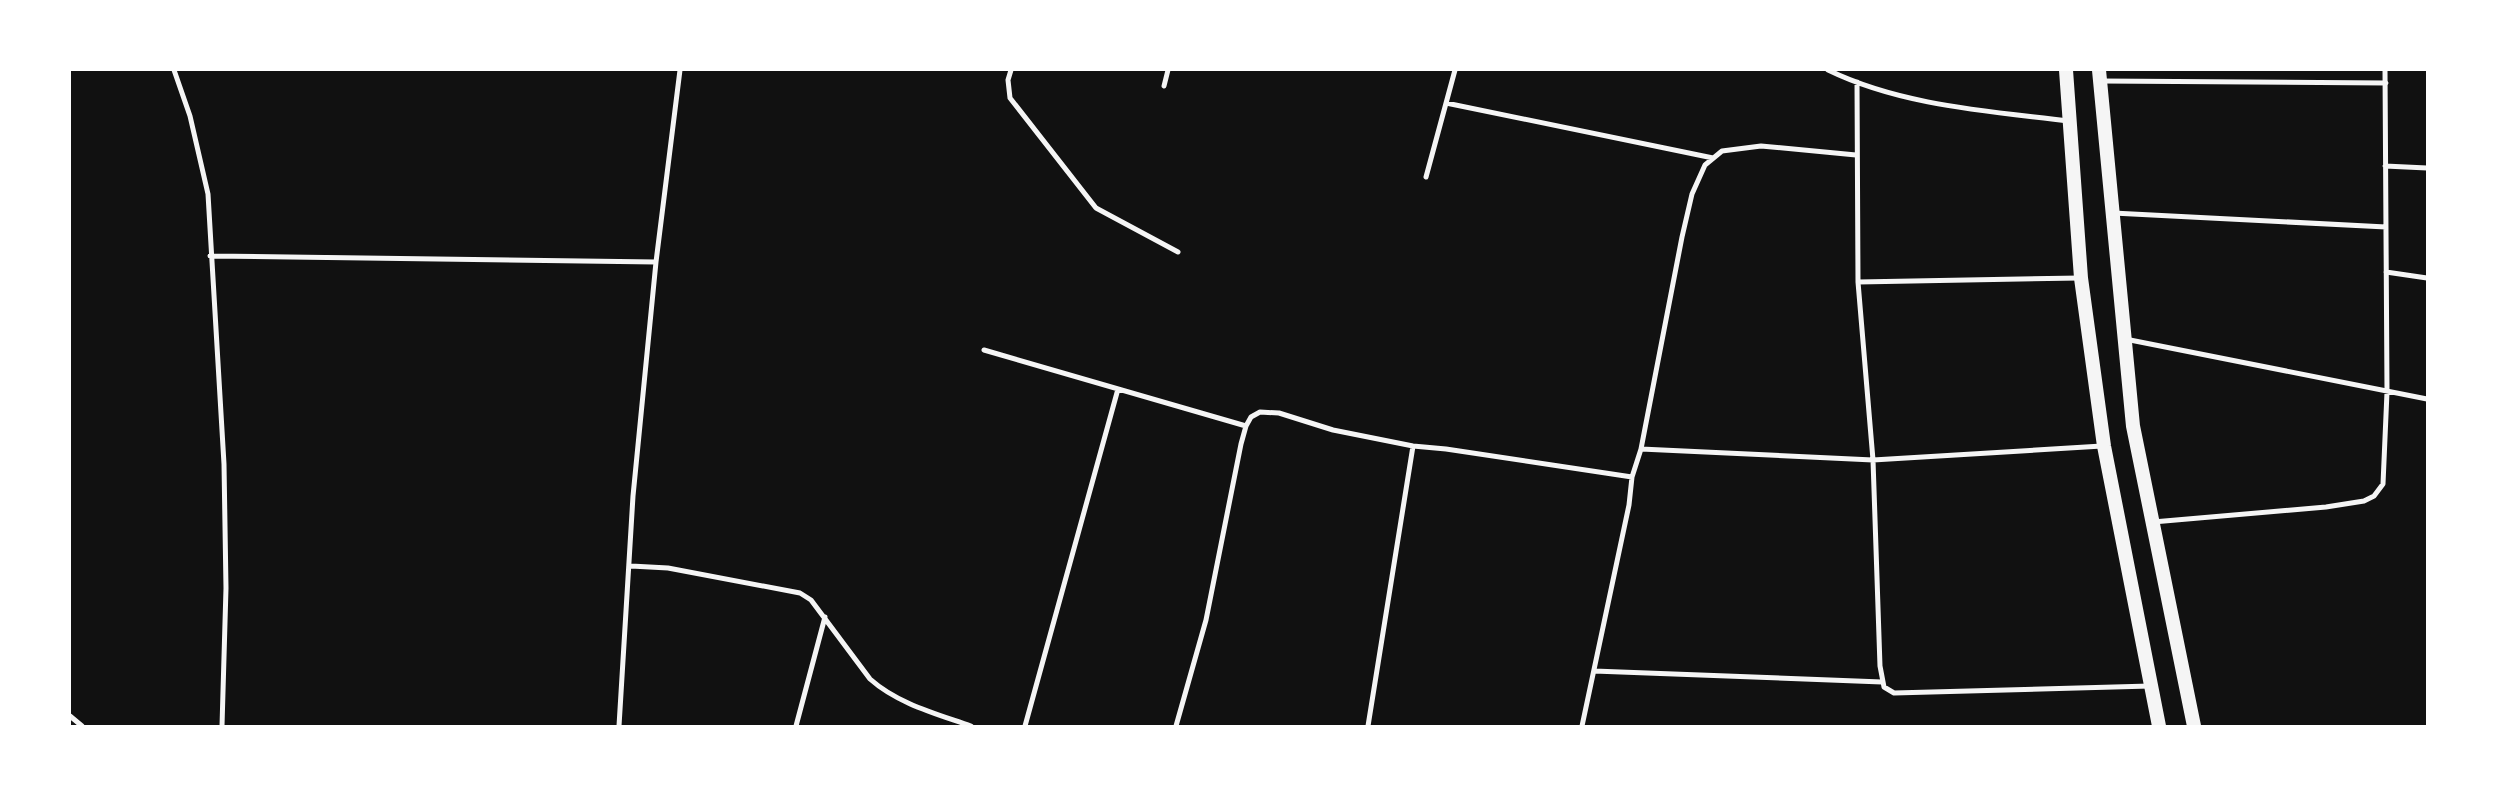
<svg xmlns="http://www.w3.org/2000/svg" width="2497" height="796" viewBox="0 0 2497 796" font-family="'PT Sans Narrow',sans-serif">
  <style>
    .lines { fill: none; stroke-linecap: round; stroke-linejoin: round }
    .minor { stroke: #f5f5f5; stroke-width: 5 }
    .trunk { stroke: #f5f5f5; stroke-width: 14 }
  </style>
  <rect width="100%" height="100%" fill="#111"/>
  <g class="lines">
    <path class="minor" d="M 174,70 L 190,116 L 208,194 L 224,464 L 226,588 L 222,726
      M 1011,70 L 1008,80 L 1010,98 L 1096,208 L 1178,252
      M 1828,70 C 1902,106 1989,111 2069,121
      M 2101,81 L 2386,83
      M 1857,82 L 1858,282 L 1873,460 L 1880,666 L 1884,687 L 1894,693 L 2150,686
      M 1164,86 L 1168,70
      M 1446,103 L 1713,158
      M 2385,166 L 2427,168
      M 1426,177 L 1455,70
      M 2113,213 L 2386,227
      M 210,256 L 656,262
      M 2386,272 L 2427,278
      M 1858,282 L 2080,278
      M 2125,339 L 2427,399
      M 984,350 L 1246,426
      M 1641,449 L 1873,460 L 2102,446
      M 2153,522 L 2326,507 L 2364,501 L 2374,496 L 2383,484 L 2387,392 L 2385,70
      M 631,566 L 668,568 L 800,593 L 811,600 L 870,679 C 898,704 937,714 971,726
      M 1594,671 L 1882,682
      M 70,716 L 82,726
      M 619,726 L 633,496 L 656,262 L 680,70
      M 796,726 L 825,617
      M 1025,726 L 1118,389
      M 1176,726 L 1206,620 L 1241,444 L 1246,426 L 1251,417 L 1260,412 L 1279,413 L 1333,430 L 1413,446 L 1446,449 L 1632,477
      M 1368,726 L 1413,446
      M 1582,726 L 1629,505 L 1632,477 L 1641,449 L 1682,237 L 1692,194 L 1705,165 L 1722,151 L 1761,146 L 1856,155"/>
    <path class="trunk" d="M 2066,70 L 2081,278 L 2104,446 L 2159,726
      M 2099,70 L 2133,426 L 2194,726"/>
  </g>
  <rect width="2497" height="796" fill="none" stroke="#ffffff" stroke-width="142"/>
</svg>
